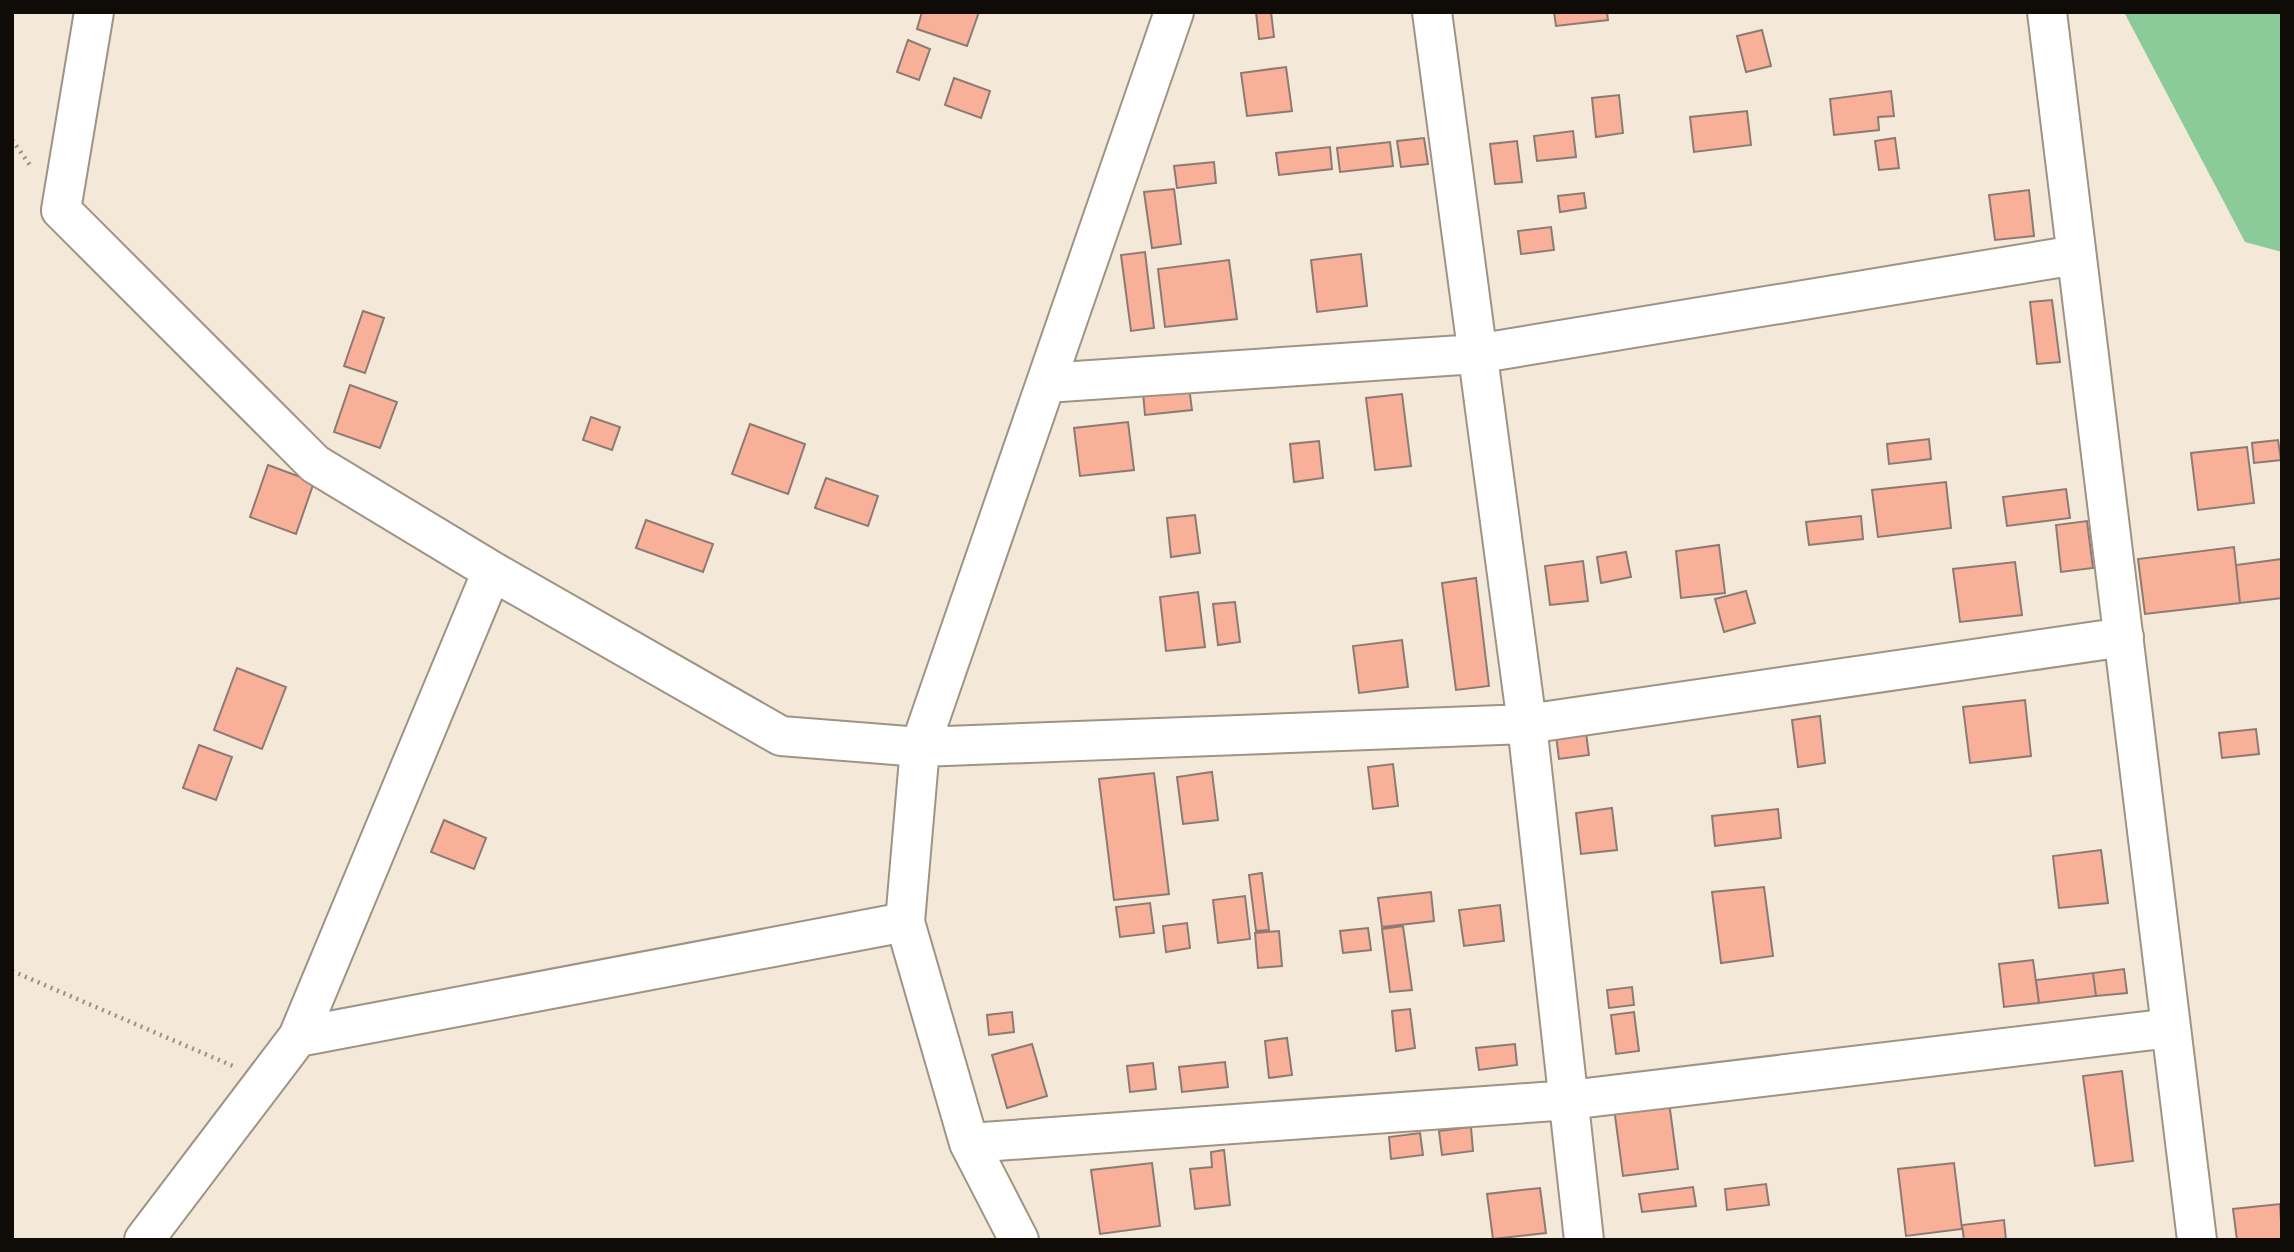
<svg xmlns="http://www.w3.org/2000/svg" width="2294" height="1252" viewBox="0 0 2294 1252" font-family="'Work Sans',sans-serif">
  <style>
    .green { fill: #8bca99 }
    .building { fill: #f8b099; stroke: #8d7a74; stroke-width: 2 }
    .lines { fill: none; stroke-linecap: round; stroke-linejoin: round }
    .minor-casing { stroke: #9e9384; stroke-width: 42 }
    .path { stroke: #9a9186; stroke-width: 4.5; stroke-dasharray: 2 5; stroke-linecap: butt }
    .minor { stroke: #fff; stroke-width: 38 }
  </style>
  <rect width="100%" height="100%" fill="#f4e8d8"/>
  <path class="green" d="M 2124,12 L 2282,12 L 2282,252 L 2245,242 Z"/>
  <path class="building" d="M 922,12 L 979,12 L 967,46 L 917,29 Z
    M 1256,12 L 1271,12 L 1274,37 L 1259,39 Z
    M 1554,12 L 1607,12 L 1608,20 L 1556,26 Z
    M 1762,30 L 1771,66 L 1746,72 L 1737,36 Z
    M 908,40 L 930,49 L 919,80 L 897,72 Z
    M 1286,67 L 1292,111 L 1247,116 L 1241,73 Z
    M 954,78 L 990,91 L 981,118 L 945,105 Z
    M 1891,91 L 1894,116 L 1878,117 L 1879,130 L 1834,135 L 1830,99 Z
    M 1619,95 L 1623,133 L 1596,137 L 1592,98 Z
    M 1747,111 L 1751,145 L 1694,152 L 1690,117 Z
    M 1573,131 L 1576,157 L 1537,161 L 1534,136 Z
    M 1424,138 L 1428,164 L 1401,167 L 1397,141 Z
    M 1895,138 L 1899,168 L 1879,170 L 1875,141 Z
    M 1517,141 L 1522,182 L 1495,184 L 1490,144 Z
    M 1390,142 L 1393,166 L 1340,172 L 1337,148 Z
    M 1330,147 L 1332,169 L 1279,175 L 1276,153 Z
    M 1214,162 L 1216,183 L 1177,188 L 1174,166 Z
    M 1174,189 L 1181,244 L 1152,248 L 1144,192 Z
    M 2029,190 L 2034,236 L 1995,240 L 1989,195 Z
    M 1584,193 L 1586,208 L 1560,212 L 1558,196 Z
    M 1551,227 L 1554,250 L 1521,254 L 1518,231 Z
    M 1145,252 L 1154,328 L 1131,331 L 1121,255 Z
    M 1361,254 L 1367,306 L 1317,312 L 1311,260 Z
    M 1229,260 L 1237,319 L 1165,327 L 1158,269 Z
    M 2052,300 L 2060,362 L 2037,364 L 2030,302 Z
    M 363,311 L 384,318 L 365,373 L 344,366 Z
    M 350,385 L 397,402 L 380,448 L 334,432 Z
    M 1189,387 L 1192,410 L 1145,415 L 1143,392 Z
    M 1402,394 L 1411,466 L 1375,470 L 1366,398 Z
    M 591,417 L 620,427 L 612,450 L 583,440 Z
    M 1128,422 L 1134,470 L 1080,476 L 1074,428 Z
    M 750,424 L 805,444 L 788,494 L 732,474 Z
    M 1929,439 L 1931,459 L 1889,464 L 1887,444 Z
    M 2278,440 L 2281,460 L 2254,463 L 2252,443 Z
    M 1319,441 L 1323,478 L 1294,482 L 1290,444 Z
    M 2247,447 L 2254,503 L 2198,510 L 2191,453 Z
    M 268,465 L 314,482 L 296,534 L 250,517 Z
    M 826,478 L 878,496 L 868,526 L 815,508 Z
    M 1946,482 L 1951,528 L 1878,537 L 1872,490 Z
    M 2066,489 L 2070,518 L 2007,526 L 2003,497 Z
    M 1195,515 L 1200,553 L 1171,557 L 1167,518 Z
    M 1861,516 L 1863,539 L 1809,545 L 1806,522 Z
    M 646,520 L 713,544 L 703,572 L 636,548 Z
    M 2087,521 L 2093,568 L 2061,572 L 2056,525 Z
    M 1719,545 L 1725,593 L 1681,598 L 1676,551 Z
    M 2234,547 L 2240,603 L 2145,614 L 2138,559 Z
    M 1626,552 L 1631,577 L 1601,583 L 1597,557 Z
    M 2282,559 L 2282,598 L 2240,603 L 2236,565 Z
    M 1583,561 L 1588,601 L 1550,605 L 1545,566 Z
    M 2015,562 L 2022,615 L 1960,622 L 1953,569 Z
    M 1476,578 L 1489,686 L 1456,690 L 1442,583 Z
    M 1746,591 L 1755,623 L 1724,632 L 1715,599 Z
    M 1198,592 L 1205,647 L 1166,651 L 1160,597 Z
    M 1235,602 L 1240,642 L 1218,645 L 1213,604 Z
    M 1402,640 L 1408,687 L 1359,693 L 1353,646 Z
    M 237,668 L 286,687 L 262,749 L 214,730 Z
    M 2025,700 L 2031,756 L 1970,763 L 1963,707 Z
    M 1820,716 L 1825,763 L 1798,767 L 1792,720 Z
    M 2256,729 L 2259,754 L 2222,758 L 2219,733 Z
    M 1586,733 L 1589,755 L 1559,759 L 1556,736 Z
    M 199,745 L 232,757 L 216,800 L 183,788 Z
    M 1393,764 L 1398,806 L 1373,809 L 1368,767 Z
    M 1212,772 L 1218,820 L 1183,824 L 1177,777 Z
    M 1154,773 L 1169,894 L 1114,900 L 1099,779 Z
    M 1612,808 L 1617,850 L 1581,854 L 1576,813 Z
    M 1778,809 L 1781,838 L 1715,846 L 1712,816 Z
    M 444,820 L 486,838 L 474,869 L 431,852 Z
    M 2101,850 L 2108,903 L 2059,908 L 2053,856 Z
    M 1262,873 L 1269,930 L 1256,931 L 1249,875 Z
    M 1764,887 L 1773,956 L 1721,963 L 1712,892 Z
    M 1431,892 L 1434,921 L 1382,927 L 1378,898 Z
    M 1245,896 L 1250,939 L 1218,943 L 1213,900 Z
    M 1150,903 L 1154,933 L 1120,937 L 1116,907 Z
    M 1500,905 L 1504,941 L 1464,946 L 1459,910 Z
    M 1187,923 L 1190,948 L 1166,952 L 1163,926 Z
    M 1403,926 L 1412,990 L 1390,992 L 1382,929 Z
    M 1368,928 L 1371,950 L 1343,953 L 1340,931 Z
    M 1279,931 L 1282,966 L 1258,968 L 1255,933 Z
    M 2033,960 L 2039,1003 L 2004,1007 L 1999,964 Z
    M 2124,969 L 2127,993 L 2096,996 L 2093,973 Z
    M 2093,973 L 2096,996 L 2039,1003 L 2036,980 Z
    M 1632,987 L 1634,1005 L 1609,1008 L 1607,990 Z
    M 1410,1009 L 1415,1048 L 1396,1051 L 1392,1011 Z
    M 1012,1012 L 1014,1032 L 989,1035 L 987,1015 Z
    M 1634,1012 L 1639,1051 L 1616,1054 L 1611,1015 Z
    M 1287,1038 L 1292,1075 L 1269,1078 L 1265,1041 Z
    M 1032,1044 L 1047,1096 L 1007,1108 L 992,1055 Z
    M 1515,1044 L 1517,1065 L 1479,1070 L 1476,1048 Z
    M 1225,1062 L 1228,1087 L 1182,1092 L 1179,1067 Z
    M 1153,1063 L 1156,1089 L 1130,1092 L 1127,1066 Z
    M 2122,1071 L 2133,1161 L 2095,1166 L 2083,1076 Z
    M 1669,1102 L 1678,1169 L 1623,1176 L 1614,1108 Z
    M 1471,1127 L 1473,1151 L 1442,1155 L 1439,1131 Z
    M 1420,1133 L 1423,1155 L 1391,1159 L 1389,1137 Z
    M 1224,1150 L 1230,1205 L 1195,1209 L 1190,1169 L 1212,1167 L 1211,1152 Z
    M 1152,1163 L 1160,1226 L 1100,1234 L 1091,1170 Z
    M 1954,1163 L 1962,1229 L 1906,1236 L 1898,1169 Z
    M 1766,1184 L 1769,1205 L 1727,1210 L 1725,1189 Z
    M 1693,1187 L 1696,1206 L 1642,1212 L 1639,1194 Z
    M 1540,1188 L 1546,1233 L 1493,1239 L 1487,1194 Z
    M 2280,1204 L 2282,1240 L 2237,1240 L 2233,1209 Z
    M 2004,1220 L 2006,1240 L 1964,1240 L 1962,1225 Z"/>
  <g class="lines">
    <g class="minor-casing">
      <path id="minor" d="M 94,12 L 61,210 L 315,464 L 492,571 L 781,736 L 920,747 L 1527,724 L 2124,637
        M 1432,12 L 1527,724 L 1584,1240
        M 2047,12 L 2197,1240
        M 1046,383 L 1476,354 L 2076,255
        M 298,1037 L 905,922
        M 969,1143 L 1569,1100 L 2171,1028
        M 144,1240 L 298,1037 L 492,571
        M 1019,1240 L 969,1143 L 905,922 L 920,747 L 1174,12"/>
    </g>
    <path class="path" d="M 12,140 L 30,165
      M 12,971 L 233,1066"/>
    <use href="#minor" class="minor"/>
  </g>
  <rect width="2294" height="1252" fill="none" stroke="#0f0b06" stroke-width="28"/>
</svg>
